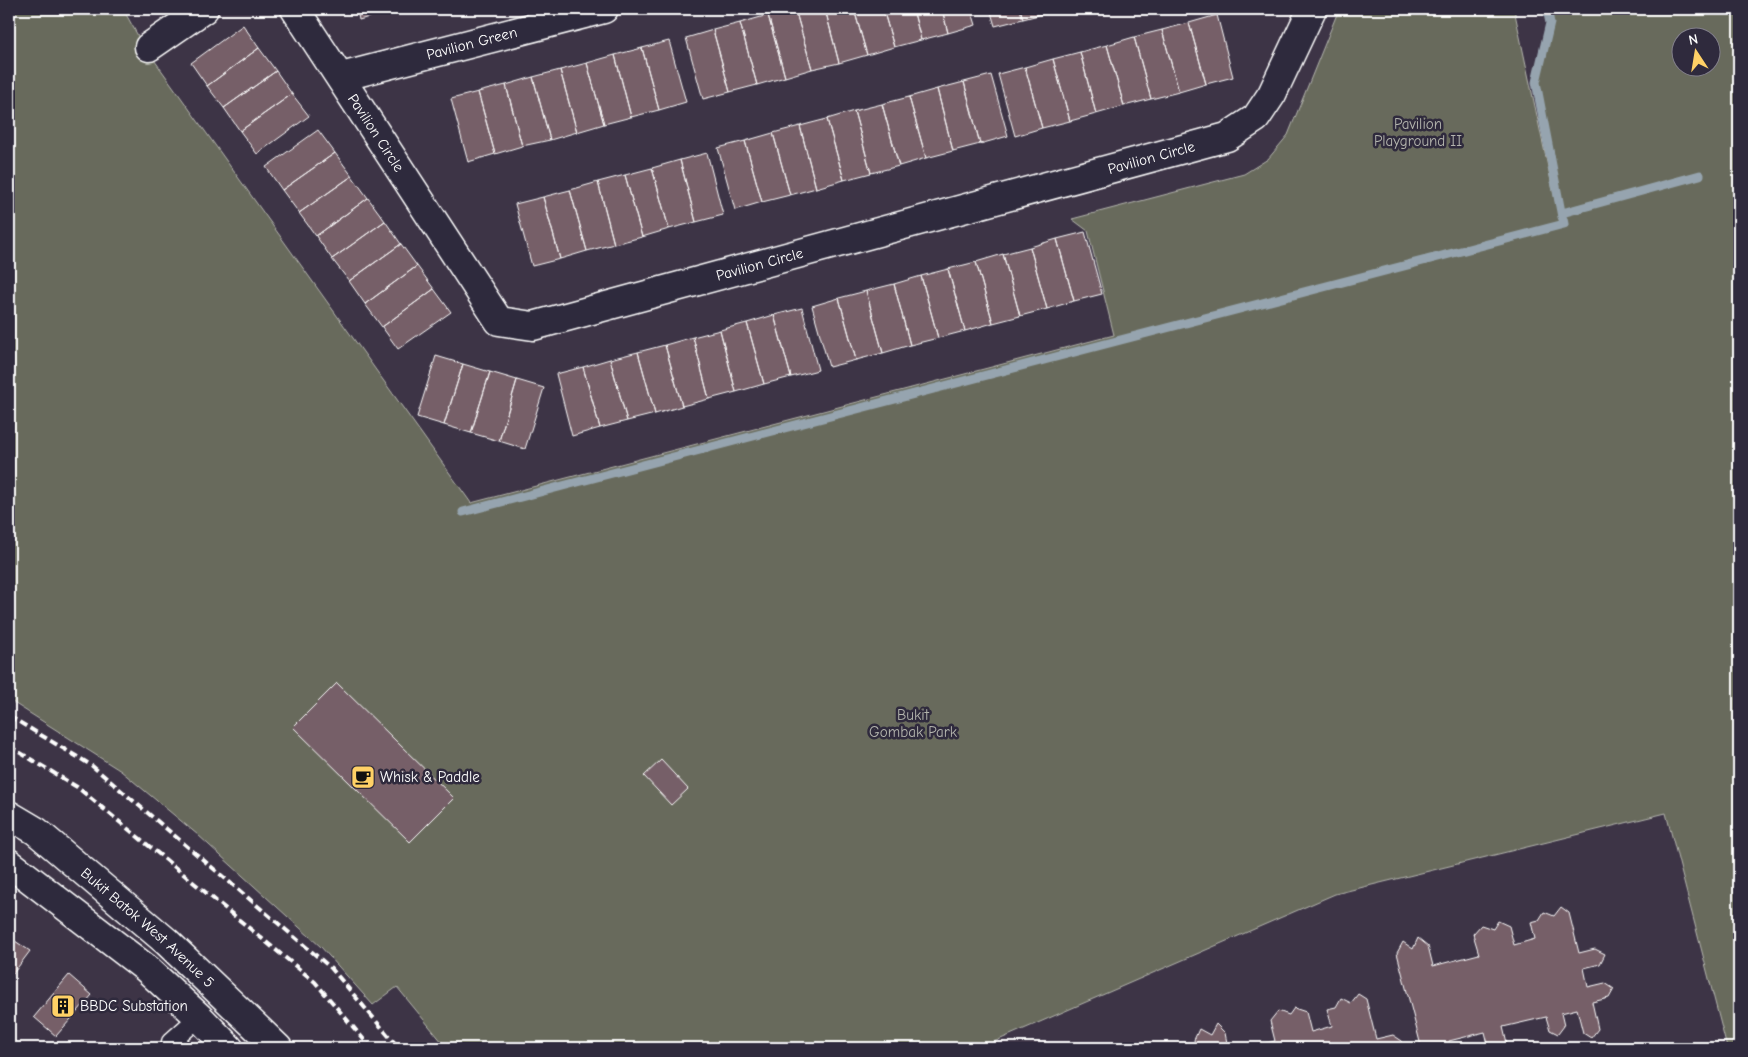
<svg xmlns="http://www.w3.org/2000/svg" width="1748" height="1057" viewBox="0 0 1748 1057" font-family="'Comic Neue',sans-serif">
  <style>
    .green { fill: #686b5c; stroke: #b4b5ae; fill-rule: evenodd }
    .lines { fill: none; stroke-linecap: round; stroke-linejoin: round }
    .stream { stroke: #96a4af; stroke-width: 9 }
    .building { fill: #765e68; stroke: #fff }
    .lane-casing { stroke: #fff; stroke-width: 21 }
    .street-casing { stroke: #fff; stroke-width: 31 }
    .secondary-casing { stroke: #fff; stroke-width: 31 }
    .lane { stroke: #2f2a3d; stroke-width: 18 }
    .street { stroke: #2f2a3d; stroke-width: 28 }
    .secondary { stroke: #2f2a3d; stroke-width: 28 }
    .rail { stroke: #fff; stroke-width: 4; stroke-dasharray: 8 4; stroke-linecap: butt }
    .labels { text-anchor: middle; stroke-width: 5; stroke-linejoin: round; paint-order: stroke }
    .street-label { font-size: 15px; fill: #fff; stroke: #2f2a3d }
    .park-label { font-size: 15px; fill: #b4b5ae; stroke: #2f2a3d }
    .poi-label { font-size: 15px; fill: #fff; stroke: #2f2a3d; text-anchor: start }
  </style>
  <rect width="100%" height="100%" fill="#3d3446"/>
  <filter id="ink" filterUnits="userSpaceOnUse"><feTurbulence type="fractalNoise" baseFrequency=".02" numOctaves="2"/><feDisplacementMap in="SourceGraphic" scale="10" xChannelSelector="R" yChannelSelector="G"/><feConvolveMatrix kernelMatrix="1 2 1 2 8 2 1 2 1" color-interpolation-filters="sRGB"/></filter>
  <g filter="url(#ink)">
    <path class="green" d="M 9,9 L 123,9 L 142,43 L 471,503 L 1114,335 L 1088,231 L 1072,219 L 1244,174 L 1268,159 L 1288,135 L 1339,9 L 1514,9 L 1557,209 L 1539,82 L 1553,23 L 1551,9 L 1739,9 L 1739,288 L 1736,287 L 1739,297 L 1739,1048 L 1727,1048 L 1666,813 L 1335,894 L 980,1048 L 447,1048 L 397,987 L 373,1005 L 321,947 L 198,835 L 121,771 L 9,700 ZM 1680,38 L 1710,38 L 1710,68 L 1680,68 Z"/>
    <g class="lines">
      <path class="stream" d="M 1547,9 L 1550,23 L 1536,82 L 1562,217
        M 1562,213 L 1700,175
        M 463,512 L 1564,224 L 1563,219"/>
    </g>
    <path class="building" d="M 357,9 L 386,9 L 387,12 L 359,20 Z
      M 792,9 L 795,9 L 812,69 L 785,77 L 768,15 Z
      M 795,9 L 825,9 L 839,63 L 812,69 Z
      M 825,9 L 854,9 L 867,55 L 839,63 Z
      M 854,9 L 883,9 L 894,47 L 867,55 Z
      M 883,9 L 913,9 L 921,40 L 894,47 Z
      M 913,9 L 942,9 L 948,33 L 921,40 Z
      M 942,9 L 971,9 L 976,25 L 948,33 Z
      M 990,9 L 1020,9 L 1023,19 L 995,26 Z
      M 1020,9 L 1049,9 L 1050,12 L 1023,19 Z
      M 768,15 L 785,77 L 757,85 L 740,23 Z
      M 1217,15 L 1233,77 L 1206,84 L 1189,23 Z
      M 740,23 L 757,85 L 730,92 L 713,30 Z
      M 1189,23 L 1206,84 L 1179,92 L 1162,30 Z
      M 243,25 L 259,48 L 207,86 L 191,63 Z
      M 713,30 L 730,92 L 703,99 L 686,38 Z
      M 1162,30 L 1179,92 L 1151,99 L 1134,37 Z
      M 1134,37 L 1151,99 L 1124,106 L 1107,45 Z
      M 669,41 L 686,102 L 659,110 L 642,48 Z
      M 1107,45 L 1124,106 L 1096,114 L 1080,52 Z
      M 259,48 L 276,71 L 224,108 L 207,86 Z
      M 642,48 L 659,110 L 631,117 L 615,55 Z
      M 1080,52 L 1096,114 L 1070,121 L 1053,59 Z
      M 615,55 L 631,117 L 604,124 L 587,63 Z
      M 1053,59 L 1070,121 L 1042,128 L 1025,67 Z
      M 587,63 L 604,124 L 577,132 L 560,70 Z
      M 1025,67 L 1042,128 L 1015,136 L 998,74 Z
      M 560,70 L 577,132 L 550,140 L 533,77 Z
      M 276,71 L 292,94 L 240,131 L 224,108 Z
      M 991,75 L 1008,136 L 980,144 L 964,82 Z
      M 533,77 L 550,140 L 522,146 L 506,85 Z
      M 964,82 L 980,144 L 953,151 L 937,89 Z
      M 506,85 L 522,146 L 495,154 L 478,92 Z
      M 937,89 L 953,151 L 926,158 L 909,97 Z
      M 478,92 L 495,154 L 468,162 L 451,99 Z
      M 292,94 L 309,116 L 257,154 L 240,131 Z
      M 909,97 L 926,158 L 899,166 L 882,104 Z
      M 882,104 L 899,166 L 871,173 L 854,111 Z
      M 854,111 L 871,173 L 844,180 L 827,119 Z
      M 827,119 L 844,180 L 816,188 L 800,126 Z
      M 800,126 L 816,188 L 790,195 L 773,133 Z
      M 318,130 L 335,153 L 282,190 L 266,167 Z
      M 773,133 L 790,195 L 762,202 L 745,141 Z
      M 745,141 L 762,202 L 735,210 L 718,148 Z
      M 335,153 L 352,176 L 299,213 L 282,190 Z
      M 707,153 L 723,215 L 696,222 L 680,160 Z
      M 680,160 L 696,222 L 669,229 L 652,168 Z
      M 652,168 L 669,229 L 642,237 L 625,175 Z
      M 625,175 L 642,237 L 614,244 L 598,182 Z
      M 352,176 L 368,198 L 316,236 L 299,213 Z
      M 598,182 L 614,244 L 587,251 L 570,190 Z
      M 570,190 L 587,251 L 560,259 L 543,197 Z
      M 543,197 L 560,259 L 532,266 L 515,204 Z
      M 368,198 L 385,221 L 332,259 L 316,236 Z
      M 385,221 L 401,244 L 349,281 L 332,259 Z
      M 1085,232 L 1102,294 L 1074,301 L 1057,239 Z
      M 1057,239 L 1074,301 L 1047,309 L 1030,247 Z
      M 401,244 L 417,266 L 365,304 L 349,281 Z
      M 1030,247 L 1047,309 L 1020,316 L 1003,254 Z
      M 1003,254 L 1020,316 L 993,323 L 976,262 Z
      M 976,262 L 993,323 L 965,331 L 948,269 Z
      M 417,266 L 434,289 L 382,327 L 365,304 Z
      M 948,269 L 965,331 L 938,338 L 921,276 Z
      M 921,276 L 938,338 L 910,345 L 894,284 Z
      M 894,284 L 910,345 L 883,353 L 866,291 Z
      M 434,289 L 451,312 L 398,349 L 382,327 Z
      M 866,291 L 883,353 L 856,360 L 839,298 Z
      M 839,298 L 856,360 L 829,367 L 812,306 Z
      M 802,308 L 818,370 L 791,377 L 774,315 Z
      M 774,315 L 791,377 L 764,384 L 747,323 Z
      M 747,323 L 764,384 L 736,392 L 720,330 Z
      M 720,330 L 736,392 L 709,399 L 693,337 Z
      M 693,337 L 709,399 L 682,406 L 665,345 Z
      M 665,345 L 682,406 L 655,414 L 638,352 Z
      M 638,352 L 655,414 L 627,421 L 610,359 Z
      M 436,356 L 463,364 L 444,425 L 417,417 Z
      M 610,359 L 627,421 L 600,428 L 583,367 Z
      M 463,364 L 490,372 L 471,433 L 444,425 Z
      M 583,367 L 600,428 L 572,436 L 556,374 Z
      M 490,372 L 517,380 L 499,441 L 471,433 Z
      M 517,380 L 544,388 L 525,449 L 499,441 Z
      M 337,683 L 454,798 L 410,842 L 293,727 Z
      M 661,760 L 688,789 L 671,805 L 644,776 Z
      M 1561,907 L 1569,913 L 1579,953 L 1595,949 L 1605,954 L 1600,964 L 1584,968 L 1588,987 L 1605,983 L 1614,989 L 1609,998 L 1592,1002 L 1598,1029 L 1591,1038 L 1583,1033 L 1577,1009 L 1561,1013 L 1564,1026 L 1558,1034 L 1550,1030 L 1546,1017 L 1503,1027 L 1508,1048 L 1489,1048 L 1485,1032 L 1449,1041 L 1450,1048 L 1429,1048 L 1428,1045 L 1421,1046 L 1397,953 L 1403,942 L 1413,949 L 1418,938 L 1428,946 L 1433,966 L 1479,954 L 1473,934 L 1481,925 L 1493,929 L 1498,921 L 1509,926 L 1514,945 L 1535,939 L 1531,922 L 1539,920 L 1544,912 L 1554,916 Z
      M 9,937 L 30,951 L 9,979 Z
      M 69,975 L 92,995 L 56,1036 L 34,1017 Z
      M 1358,994 L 1366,999 L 1376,1039 L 1393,1035 L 1402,1041 L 1398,1048 L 1246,1048 L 1275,1041 L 1270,1021 L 1278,1011 L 1289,1015 L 1294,1008 L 1306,1012 L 1311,1032 L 1332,1026 L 1327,1009 L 1336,1007 L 1341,998 L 1351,1003 Z
      M 1216,1024 L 1225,1033 L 1228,1048 L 1196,1048 L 1194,1040 L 1199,1029 L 1210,1035 Z"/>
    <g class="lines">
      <g class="lane-casing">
        <path id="lane" d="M 170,1048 L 171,1042 L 199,1017"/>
      </g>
      <g class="street-casing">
        <g id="street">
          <path id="s1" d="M 295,9 L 499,321 L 533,326 L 1227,137 L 1256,118 L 1272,94 L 1312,9"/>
          <path d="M 149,47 L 204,9"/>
          <path id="s2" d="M 341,77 L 604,9"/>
        </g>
      </g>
      <g class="secondary-casing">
        <g id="secondary">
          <path id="s3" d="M 9,815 L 36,831 L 167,942 L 278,1048"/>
          <path d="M 9,863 L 147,969 L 199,1017 L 229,1048"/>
        </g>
      </g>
      <use href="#lane" class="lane"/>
      <use href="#street" class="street"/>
      <use href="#secondary" class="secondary"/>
      <path class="rail" d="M 9,716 L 91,765 L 331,968 L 399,1048
        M 9,746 L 77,787 L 315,982 L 371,1048"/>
    </g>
  </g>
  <defs>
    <g id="cafe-square" transform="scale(1.25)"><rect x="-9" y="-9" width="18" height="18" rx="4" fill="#ffd166" stroke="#2f2a3d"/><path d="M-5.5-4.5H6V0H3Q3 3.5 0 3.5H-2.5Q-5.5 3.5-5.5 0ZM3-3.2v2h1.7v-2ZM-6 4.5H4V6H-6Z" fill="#111"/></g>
    <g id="building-square" transform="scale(1.25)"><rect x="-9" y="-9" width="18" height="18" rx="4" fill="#ffd166" stroke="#2f2a3d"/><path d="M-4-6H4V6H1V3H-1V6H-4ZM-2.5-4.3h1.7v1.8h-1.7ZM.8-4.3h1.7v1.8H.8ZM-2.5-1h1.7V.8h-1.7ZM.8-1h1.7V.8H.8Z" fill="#111"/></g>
  </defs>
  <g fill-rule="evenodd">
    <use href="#cafe-square" x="363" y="777"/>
    <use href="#building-square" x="63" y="1006"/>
  </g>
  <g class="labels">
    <g class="street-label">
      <text dy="5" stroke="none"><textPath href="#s2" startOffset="135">Pavilion Green</textPath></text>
      <text dy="5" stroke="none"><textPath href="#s1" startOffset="148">Pavilion Circle</textPath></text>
      <text dy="5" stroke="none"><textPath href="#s1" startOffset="1048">Pavilion Circle</textPath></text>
      <text dy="5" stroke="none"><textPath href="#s1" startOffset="642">Pavilion Circle</textPath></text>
      <text dy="5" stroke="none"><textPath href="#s3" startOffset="179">Bukit Batok West Avenue 5</textPath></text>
    </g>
    <g class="park-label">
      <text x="1418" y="129">Pavilion<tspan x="1418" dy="17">Playground II</tspan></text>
      <text x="913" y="720">Bukit<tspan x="913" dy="17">Gombak Park</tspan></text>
    </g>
    <g class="poi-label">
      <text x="380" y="782">Whisk &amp; Paddle</text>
      <text x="80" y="1011">BBDC Substation</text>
    </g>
  </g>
  <rect width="1748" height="1057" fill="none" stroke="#2f2a3d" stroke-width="30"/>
  <rect x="15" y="15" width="1718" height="1027" fill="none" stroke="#fff" stroke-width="2" filter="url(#ink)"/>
  <g transform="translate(1696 52) rotate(348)"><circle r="24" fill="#2f2a3d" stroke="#827f8b"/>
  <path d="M0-4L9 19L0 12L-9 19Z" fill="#ffd166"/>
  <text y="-8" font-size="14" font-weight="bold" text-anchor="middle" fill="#ffffff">N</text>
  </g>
</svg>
